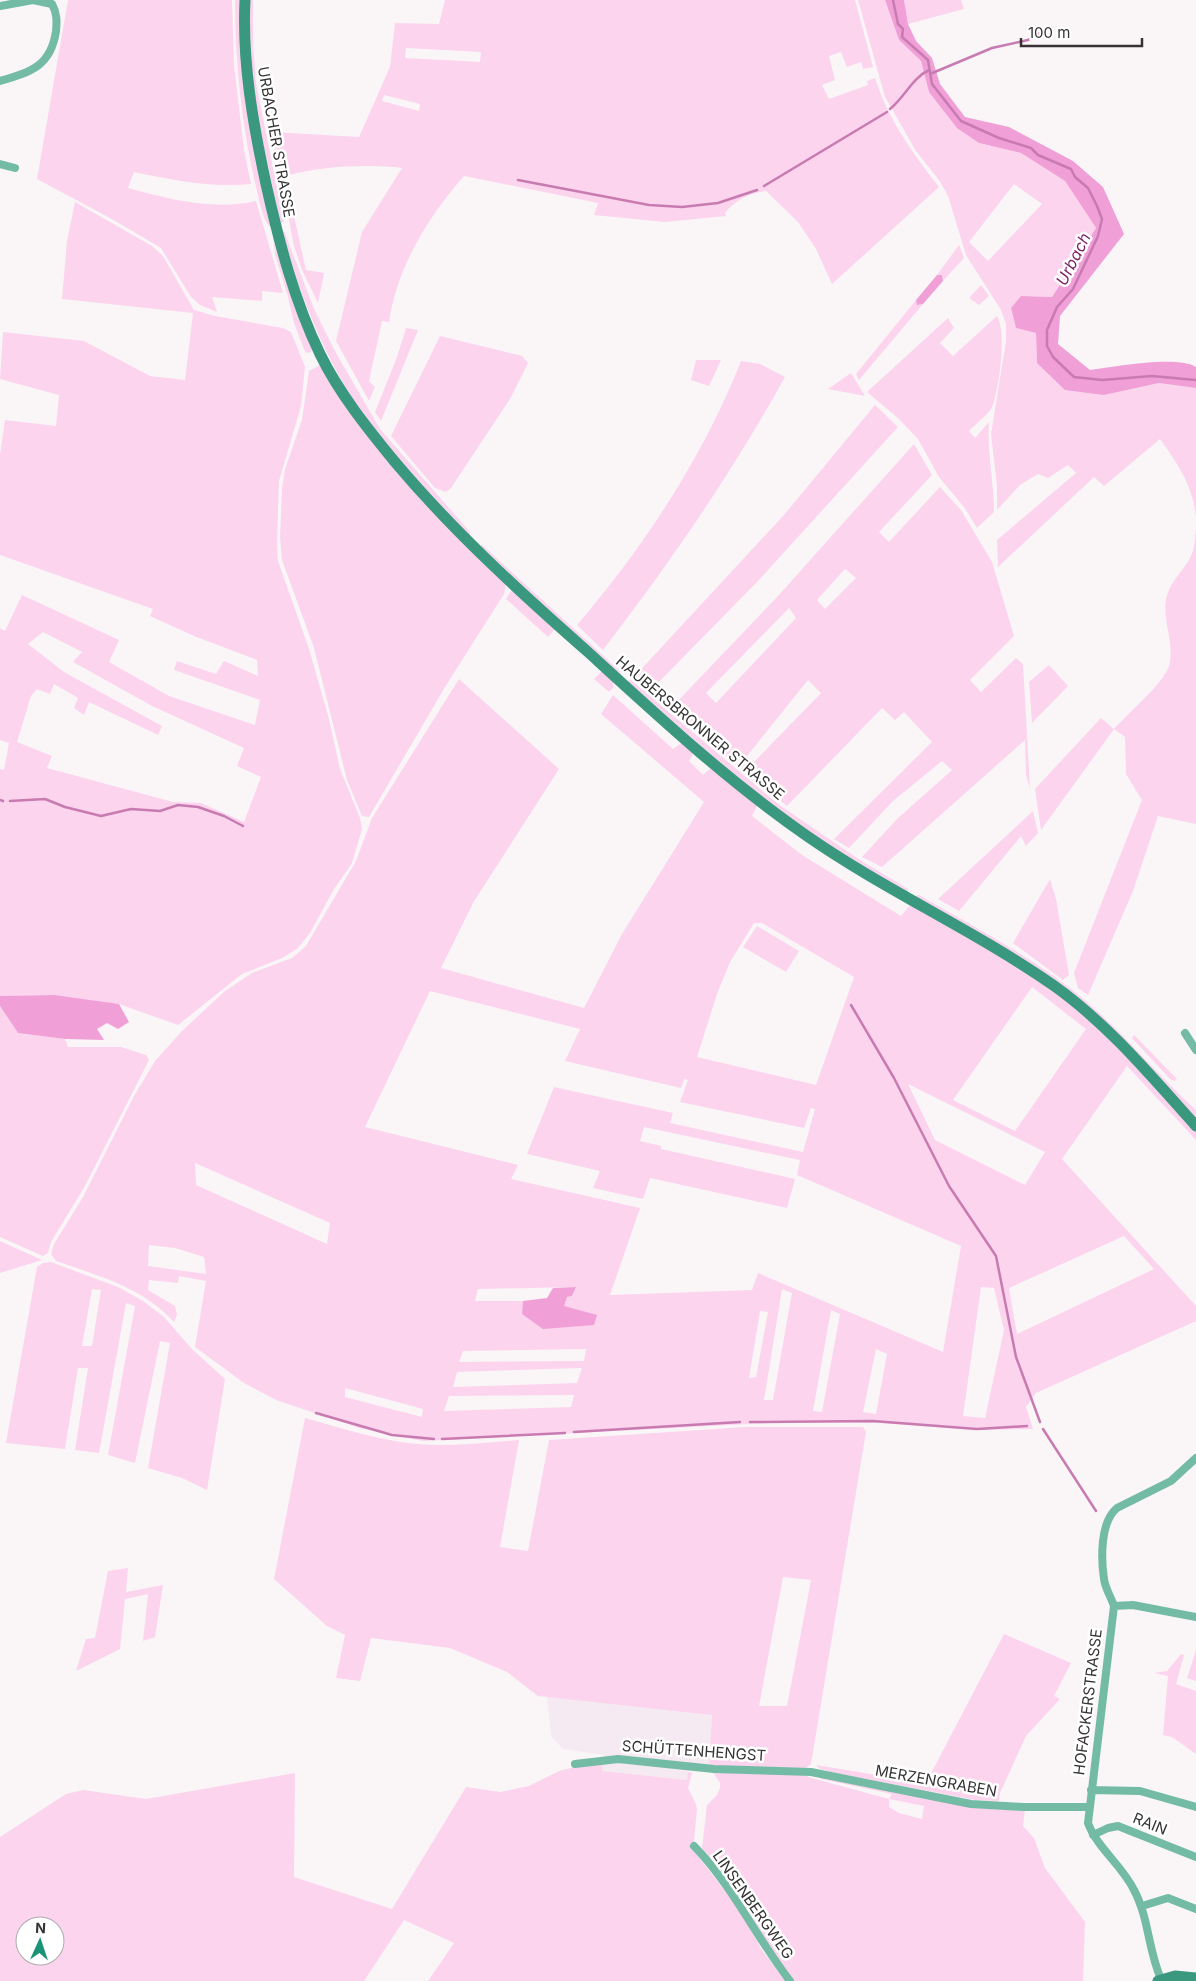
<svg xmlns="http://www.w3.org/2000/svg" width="1196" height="1981" viewBox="0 0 1196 1981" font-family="Inter,sans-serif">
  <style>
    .built { fill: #f5eaf1 }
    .green { fill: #fcd4ee; fill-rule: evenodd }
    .forest { fill: #f09fd7 }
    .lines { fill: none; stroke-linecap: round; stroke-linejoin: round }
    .stream { stroke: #c87bb1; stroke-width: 2.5 }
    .street { stroke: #73bba5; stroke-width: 8 }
    .secondary { stroke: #3a987f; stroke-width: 11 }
    .labels { text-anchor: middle; stroke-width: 5; stroke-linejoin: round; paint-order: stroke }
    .street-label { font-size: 15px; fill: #353334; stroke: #fff }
    .water-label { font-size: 16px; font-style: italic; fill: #7f2469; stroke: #fff }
  </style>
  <rect width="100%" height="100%" fill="#faf6f8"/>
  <path class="built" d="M 551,1695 L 712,1715 L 709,1766 L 690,1764 L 687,1780 L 602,1771 L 604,1755 L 563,1749 L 551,1736 L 547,1697 Z"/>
  <path class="green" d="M 68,0 L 232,0 L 234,65 L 244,150 L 251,184 C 211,188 173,180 134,172 L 128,188 C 168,199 215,211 256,201 L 283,293 L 262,291 L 262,301 L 212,297 L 217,312 L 200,305 L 191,297 L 161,248 L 110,218 L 37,179 Z
    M 235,0 L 241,0 L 272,226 L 270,227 C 262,219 260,202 257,191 C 242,129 235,64 235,0 Z
    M 249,0 L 253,0 L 253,43 L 256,84 L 284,221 L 282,223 L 280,222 L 252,92 Z
    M 445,0 L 855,0 L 873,67 L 863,69 L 861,62 L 847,67 L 841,52 L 829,56 L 835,80 L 822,85 L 829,99 L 868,85 L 867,81 L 875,78 C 888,119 913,154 939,187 L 832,284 L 816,249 L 798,222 L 766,191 C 750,193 735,200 725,213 L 726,216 L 665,222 L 594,215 L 598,203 L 464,176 C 428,217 397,267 389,322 L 382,321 L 369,381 L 375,387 L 369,401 L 336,341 L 362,232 L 402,168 C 363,164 323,166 285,176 L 306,270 L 324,273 L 318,303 L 302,270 L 294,246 L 272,132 L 359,137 L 390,67 L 395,23 L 439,24 ZM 406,48 L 481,52 L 480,62 L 405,58 ZM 384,95 L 420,104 L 419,111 L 382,101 Z
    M 858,0 L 885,0 L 899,40 L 921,61 L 929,92 L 979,143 L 1021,153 L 1065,181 L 1096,228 L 1052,297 L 1021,296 L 1011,308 L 1016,328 L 1036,333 L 1037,363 L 1104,395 L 1159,383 L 1196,388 L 1196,518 C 1194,488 1177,462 1160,439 L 1104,486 L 1094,477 L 998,567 L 997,540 L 1076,473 L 1068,465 L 1048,478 L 1038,474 L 1020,485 L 997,510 L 997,486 L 991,434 L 1006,341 L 1006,324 L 1001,310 L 966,255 L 948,196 L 939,180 L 916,151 L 885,97 ZM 1014,184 L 1042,204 L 988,261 L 969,242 Z
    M 904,0 L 961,0 L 964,9 L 908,24 Z
    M 75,202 L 152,246 L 163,256 L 194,310 L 215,316 L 283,328 L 291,332 L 305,367 L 301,406 L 279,481 L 277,543 L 278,561 L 309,649 L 329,719 L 340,769 L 360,818 L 362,829 L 352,863 L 334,889 L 310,933 L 297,949 L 282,958 L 242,974 L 178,1025 L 119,1004 L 55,995 L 0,996 L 0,769 L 4,770 L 9,743 L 0,740 L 0,628 L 5,631 L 22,595 L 119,640 L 109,662 L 169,696 L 255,725 L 260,700 L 174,670 L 177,661 L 216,674 L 224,661 L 258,676 L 257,660 L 194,636 L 150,616 L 153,609 L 0,555 L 0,455 L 5,420 L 56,426 L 59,395 L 0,379 L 3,332 L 84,341 L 150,376 L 185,380 L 193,313 L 62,299 L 67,241 ZM 43,632 L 82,652 L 73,662 L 152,706 L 244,748 L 237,766 L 261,777 L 244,822 L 201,803 L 173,802 L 47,768 L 52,756 L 17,742 L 31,696 L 37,689 L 50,694 L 54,684 L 78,698 L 74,708 L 84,715 L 89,702 L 158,735 L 162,726 L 64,672 L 28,644 Z
    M 284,231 L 315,311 L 336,353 L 380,429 L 470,532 L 470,536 C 437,501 401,467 372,428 C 329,368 302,304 283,233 Z
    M 273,236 L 275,236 L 313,347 L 311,352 L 306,353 L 304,349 L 294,323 L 288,297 L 275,254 Z
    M 959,245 L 964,258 L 943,281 L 942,275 L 937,275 Z
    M 981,285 L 989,296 L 979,305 L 969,298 Z
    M 916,300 L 918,305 L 923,304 L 859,380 L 856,374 Z
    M 997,316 C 1007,332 999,387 993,405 C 990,414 975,424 969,431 L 975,438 L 989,422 C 987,453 994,482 994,512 L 977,528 L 964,507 L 939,477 L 918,439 L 899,419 L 867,392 L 948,318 L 954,328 L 940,343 L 953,356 Z
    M 406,328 L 418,330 L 381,421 L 375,412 L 397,357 Z
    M 440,336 L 522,356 L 528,363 L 510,399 L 451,488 L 446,492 L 435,488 L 391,436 Z
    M 696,360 L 721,360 L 709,386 L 691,380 Z
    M 741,361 L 760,364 L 785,377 C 730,476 671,561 603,650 L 577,625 C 644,547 703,457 741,361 Z
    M 320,365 L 333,384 L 506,583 L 504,594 L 445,687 L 369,817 L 362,816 L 347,780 L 314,648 L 282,560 L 280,537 L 282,488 L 285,469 L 302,420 L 309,371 Z
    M 851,373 L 865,396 L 828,389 Z
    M 875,405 L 898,427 L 758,581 L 651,690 L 634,677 L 784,515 Z
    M 914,444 L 932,475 L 879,532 L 889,542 L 940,487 L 961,510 L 992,562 L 1014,636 L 970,680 L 981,692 L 1016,658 L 1023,664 L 1030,789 L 1026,775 L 1025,740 L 882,867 L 862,857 L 897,819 L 952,770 L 942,761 L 893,801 L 849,848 L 834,839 L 932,742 L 904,712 L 895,720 L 882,708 L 787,806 L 745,773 L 671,708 L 778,596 ZM 845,569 L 856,578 L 825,609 L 817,600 ZM 789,608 L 796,618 L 716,703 L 706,693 ZM 808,680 L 821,693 L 754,762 L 747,756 Z
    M 1196,528 L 1196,824 L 1158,816 L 1133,891 L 1088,995 L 1078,988 L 1074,973 L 1142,800 L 1126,774 L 1125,737 L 1114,729 L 1041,830 L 1035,789 L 1101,718 L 1114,729 C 1128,713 1164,683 1169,666 C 1176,641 1158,614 1169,590 C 1175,576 1188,566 1193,551 C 1195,544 1195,535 1196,528 Z
    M 481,544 L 620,671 L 621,676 L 481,547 Z
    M 511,591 L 514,592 L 555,629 L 548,637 L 506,599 Z
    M 1049,665 L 1068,686 L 1032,723 L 1029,682 Z
    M 602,671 L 613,681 L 613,688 L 609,692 L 594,679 Z
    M 459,679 L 559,769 L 473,903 L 441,968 L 584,1008 L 622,934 L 704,802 L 601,714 L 613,695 L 673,749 L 683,742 L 694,752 L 689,761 L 703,775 L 712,767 L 758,804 L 752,816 L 802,855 L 901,916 L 911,904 C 960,932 1011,959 1056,993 C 1109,1033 1152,1083 1196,1132 L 1196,1140 L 1127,1066 L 1062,1159 L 1196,1306 L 1196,1321 L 1036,1393 L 1026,1407 L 1033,1429 L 977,1430 L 879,1423 L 786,1422 L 423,1441 L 359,1428 L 276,1400 L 244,1383 L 195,1347 L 206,1281 L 179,1276 L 178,1283 L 149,1280 L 148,1290 L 175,1306 L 177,1315 L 174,1322 C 142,1287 99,1276 56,1261 L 51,1254 L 54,1244 L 83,1197 L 134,1096 L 155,1061 L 182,1031 L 225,991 L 252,973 L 292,958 L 306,946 L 356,861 L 372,818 ZM 754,923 L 762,923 L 854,977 L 816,1085 L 697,1057 L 717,994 L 730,962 ZM 1032,987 L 1086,1029 L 1015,1131 L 953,1100 ZM 430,991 L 580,1029 L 565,1061 L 681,1088 L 684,1079 L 688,1080 L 680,1102 L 804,1128 L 811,1108 L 815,1109 L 803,1152 L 670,1123 L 673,1113 L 554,1087 L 527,1154 L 600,1171 L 593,1188 L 643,1199 L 650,1178 L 787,1208 L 795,1179 L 661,1149 L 661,1146 L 640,1141 L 644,1127 L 800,1160 L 797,1175 L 961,1246 L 943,1352 L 758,1273 L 752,1290 L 610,1295 L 640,1208 L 511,1179 L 518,1165 L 365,1127 ZM 908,1084 L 1045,1152 L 1025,1185 L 935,1140 ZM 195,1163 L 330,1223 L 327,1244 L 196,1185 ZM 1124,1236 L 1154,1269 L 1017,1334 L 1009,1288 ZM 149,1245 L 175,1248 L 204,1257 L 206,1274 L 148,1266 ZM 576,1287 L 572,1296 L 567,1297 L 563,1306 L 597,1316 L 522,1314 L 523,1301 L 475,1301 L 478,1289 ZM 981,1287 L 994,1288 L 1004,1330 L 985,1418 L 963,1416 ZM 782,1289 L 792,1293 L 773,1400 L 764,1400 ZM 831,1310 L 840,1314 L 822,1412 L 813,1411 ZM 760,1311 L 768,1312 L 756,1377 L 749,1378 ZM 586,1349 L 584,1361 L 459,1362 L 463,1351 ZM 876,1349 L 887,1354 L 876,1414 L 863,1412 ZM 582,1368 L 577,1383 L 453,1387 L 457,1372 ZM 345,1388 L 423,1409 L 422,1417 L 345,1397 ZM 574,1395 L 571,1407 L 444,1411 L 449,1396 Z
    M 631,680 L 778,804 L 860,860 L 908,889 L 908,893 C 873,872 838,852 805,829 C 742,784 685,732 627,681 Z
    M 1033,811 L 1038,833 L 1026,846 L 1021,836 L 959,911 L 938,899 Z
    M 1050,879 L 1056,899 L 1069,975 L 1063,980 L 1013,943 Z
    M 919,895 C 969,924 1021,951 1067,986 C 1115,1022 1152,1070 1196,1110 L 1196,1119 L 1097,1017 L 915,896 Z
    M 757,926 L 799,951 L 786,972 L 743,947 Z
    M 0,1006 L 18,1033 L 65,1039 L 68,1047 L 121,1047 L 146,1055 L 149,1060 L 85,1186 L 51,1242 L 48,1253 L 43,1256 L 0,1237 Z
    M 1134,1035 L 1177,1079 L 1174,1081 L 1170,1079 L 1132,1038 Z
    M 0,1241 L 42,1260 L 0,1273 Z
    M 51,1262 L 118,1287 L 143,1301 L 164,1317 L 192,1349 L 225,1379 L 207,1490 L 182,1478 L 148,1468 L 170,1343 L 160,1341 L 135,1463 L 108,1455 L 135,1306 L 126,1303 L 99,1453 L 75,1450 L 88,1368 L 78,1368 L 65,1449 L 6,1443 L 37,1267 L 43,1263 ZM 92,1289 L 101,1290 L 92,1346 L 82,1346 Z
    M 305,1418 C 348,1430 393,1445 438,1445 C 465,1445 492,1442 519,1440 L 500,1547 L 528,1551 L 549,1440 L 745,1427 L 863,1427 L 866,1432 L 811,1764 L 805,1769 L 808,1777 L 889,1799 L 892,1794 L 821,1779 L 815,1775 L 1025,1809 L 1023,1826 L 1034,1838 L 1045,1868 L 1085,1922 L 1083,1981 L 795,1981 L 782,1966 L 733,1887 L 702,1848 L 707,1805 L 717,1795 L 720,1788 L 720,1783 L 709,1766 L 712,1715 L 538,1696 L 507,1672 L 450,1648 L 371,1638 L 360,1681 L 336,1678 L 345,1635 L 327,1626 L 274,1579 ZM 783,1577 L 811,1580 L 787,1706 L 759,1706 ZM 889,1799 L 924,1806 L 922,1819 L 899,1813 L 889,1807 Z
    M 128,1568 L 126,1592 L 163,1585 L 155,1637 L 143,1641 L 148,1594 L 125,1599 L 120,1649 L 76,1671 L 86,1639 L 95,1638 L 108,1571 Z
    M 1004,1634 L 1071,1663 L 1054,1696 L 1060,1699 L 1026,1736 L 1000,1793 L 999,1801 L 975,1800 L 835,1773 L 820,1769 L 816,1765 L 926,1783 Z
    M 1196,1650 L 1196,1681 L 1187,1678 Z
    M 1181,1654 L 1184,1655 L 1176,1684 L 1196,1691 L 1196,1754 L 1172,1737 L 1163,1735 L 1168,1676 L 1154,1673 L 1167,1671 Z
    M 595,1762 L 603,1762 L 602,1771 L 687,1780 L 688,1772 L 692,1773 L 688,1788 L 696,1804 L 697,1810 L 693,1850 L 740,1910 L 762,1950 L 785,1981 L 428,1981 L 454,1943 L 404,1920 L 364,1981 L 0,1981 L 0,1837 L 66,1794 L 83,1790 L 146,1799 L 295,1773 L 294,1877 L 392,1909 L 466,1787 L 500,1792 L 529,1786 L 559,1771 ZM 25,1926 L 55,1926 L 55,1956 L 25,1956 Z"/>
  <path class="forest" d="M 885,0 L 904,0 L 908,24 L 916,41 L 932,58 L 940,84 L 965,117 L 1009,127 L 1073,161 L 1103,187 L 1124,234 L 1060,316 L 1058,344 L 1090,370 C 1113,367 1178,355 1196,367 L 1196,388 L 1159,383 L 1104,395 L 1065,390 L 1037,363 L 1036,333 L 1016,328 L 1011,308 L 1021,296 L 1052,297 L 1096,228 L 1065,181 L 1021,153 L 979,143 L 957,128 L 929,92 L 921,61 L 899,40 Z
    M 937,275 L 942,275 L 943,281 L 923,304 L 917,305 L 916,300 Z
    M 55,995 L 119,1004 L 129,1022 L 118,1029 L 107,1023 L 97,1029 L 104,1040 L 65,1039 L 18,1033 L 0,1006 L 0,996 Z
    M 576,1287 L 572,1296 L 567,1297 L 564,1306 L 597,1315 L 594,1325 L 543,1329 L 522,1314 L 523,1301 L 547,1298 L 553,1288 Z"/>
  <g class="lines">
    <path class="stream" d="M 893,0 L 898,24 L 903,29 L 902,37 L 928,60 L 932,84 L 961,121 L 999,138 L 1031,148 L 1038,155 L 1071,169 L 1075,177 L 1088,188 L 1097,206 L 1102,219 L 1098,236 L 1073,289 L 1057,307 L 1047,330 L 1047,346 L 1053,357 L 1074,377 L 1102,380 L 1152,376 L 1196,380
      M 930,74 L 992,48 L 1028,40 L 1048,28
      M 890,109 C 905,97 912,78 929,70
      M 518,180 L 649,205 L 682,207 L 718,203 L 757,190
      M 764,186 L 887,112
      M 0,800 L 3,801
      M 10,801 L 45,799 L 65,807 L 101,816 L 131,809 L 160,811 L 178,805 L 198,807 L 224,816 L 243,826
      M 851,1005 L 894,1078 L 949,1186 L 996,1256 L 1016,1357 L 1040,1422
      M 316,1413 L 392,1435 L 434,1439
      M 750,1422 L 873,1421 L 977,1429 L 1027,1426
      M 1043,1429 L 1096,1511
      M 574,1432 L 740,1422
      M 442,1439 L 565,1433"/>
    <path class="street" d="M 0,6 L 33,0
      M 0,81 C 31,72 51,66 56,31 C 57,21 57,13 52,4 L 33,0
      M 0,164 L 15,168
      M 1185,1033 L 1196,1050
      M 1114,1606 L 1133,1605 L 1196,1617
      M 575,1764 L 618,1759 L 714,1769 L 811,1772 L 971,1804 L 1023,1807 L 1088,1807
      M 1091,1790 L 1140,1791 L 1196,1807
      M 1093,1835 L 1108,1828 L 1118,1826 L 1196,1857
      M 694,1846 C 732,1885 756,1937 790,1981
      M 1142,1906 L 1168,1898 L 1196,1909
      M 1161,1979 C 1148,1950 1149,1918 1134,1890 C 1122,1865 1097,1848 1088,1823 L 1114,1606 C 1111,1597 1105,1588 1104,1579 C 1101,1559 1100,1522 1117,1508 L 1171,1481 L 1196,1458"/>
    <path class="secondary" d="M 245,0 C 242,62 253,124 266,184 C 279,242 294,300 320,354 C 339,393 367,428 395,462 C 453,531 520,592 588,652 C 658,716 729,782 807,836 C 886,891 974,930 1053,985 C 1108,1024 1151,1076 1196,1126
      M 1158,1981 L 1175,1976 L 1196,1978"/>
  </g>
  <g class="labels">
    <g class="street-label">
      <text transform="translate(276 142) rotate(80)" y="5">URBACHER STRASSE</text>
      <text transform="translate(700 728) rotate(40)" y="5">HAUBERSBRONNER STRASSE</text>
      <text transform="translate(1088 1702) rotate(-83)" y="5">HOFACKERSTRASSE</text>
      <text transform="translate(694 1751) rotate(4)" y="5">SCHÜTTENHENGST</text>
      <text transform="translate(936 1781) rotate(10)" y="5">MERZENGRABEN</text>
      <text transform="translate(1150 1824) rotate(22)" y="5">RAIN</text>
      <text transform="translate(753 1905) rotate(55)" y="5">LINSENBERGWEG</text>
    </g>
    <g class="water-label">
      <text transform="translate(1073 259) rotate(-63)" y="6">Urbach</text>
    </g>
  </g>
  <g transform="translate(40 1941) rotate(3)"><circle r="24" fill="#ffffff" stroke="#aeadae"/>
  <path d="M0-4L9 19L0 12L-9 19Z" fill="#1c9377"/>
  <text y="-8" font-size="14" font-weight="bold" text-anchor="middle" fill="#353334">N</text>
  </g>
  <path d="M1021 38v8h121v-8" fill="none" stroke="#353334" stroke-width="2.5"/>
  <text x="1028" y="38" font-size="15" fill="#353334" stroke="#ffffff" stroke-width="4" paint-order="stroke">100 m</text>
</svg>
